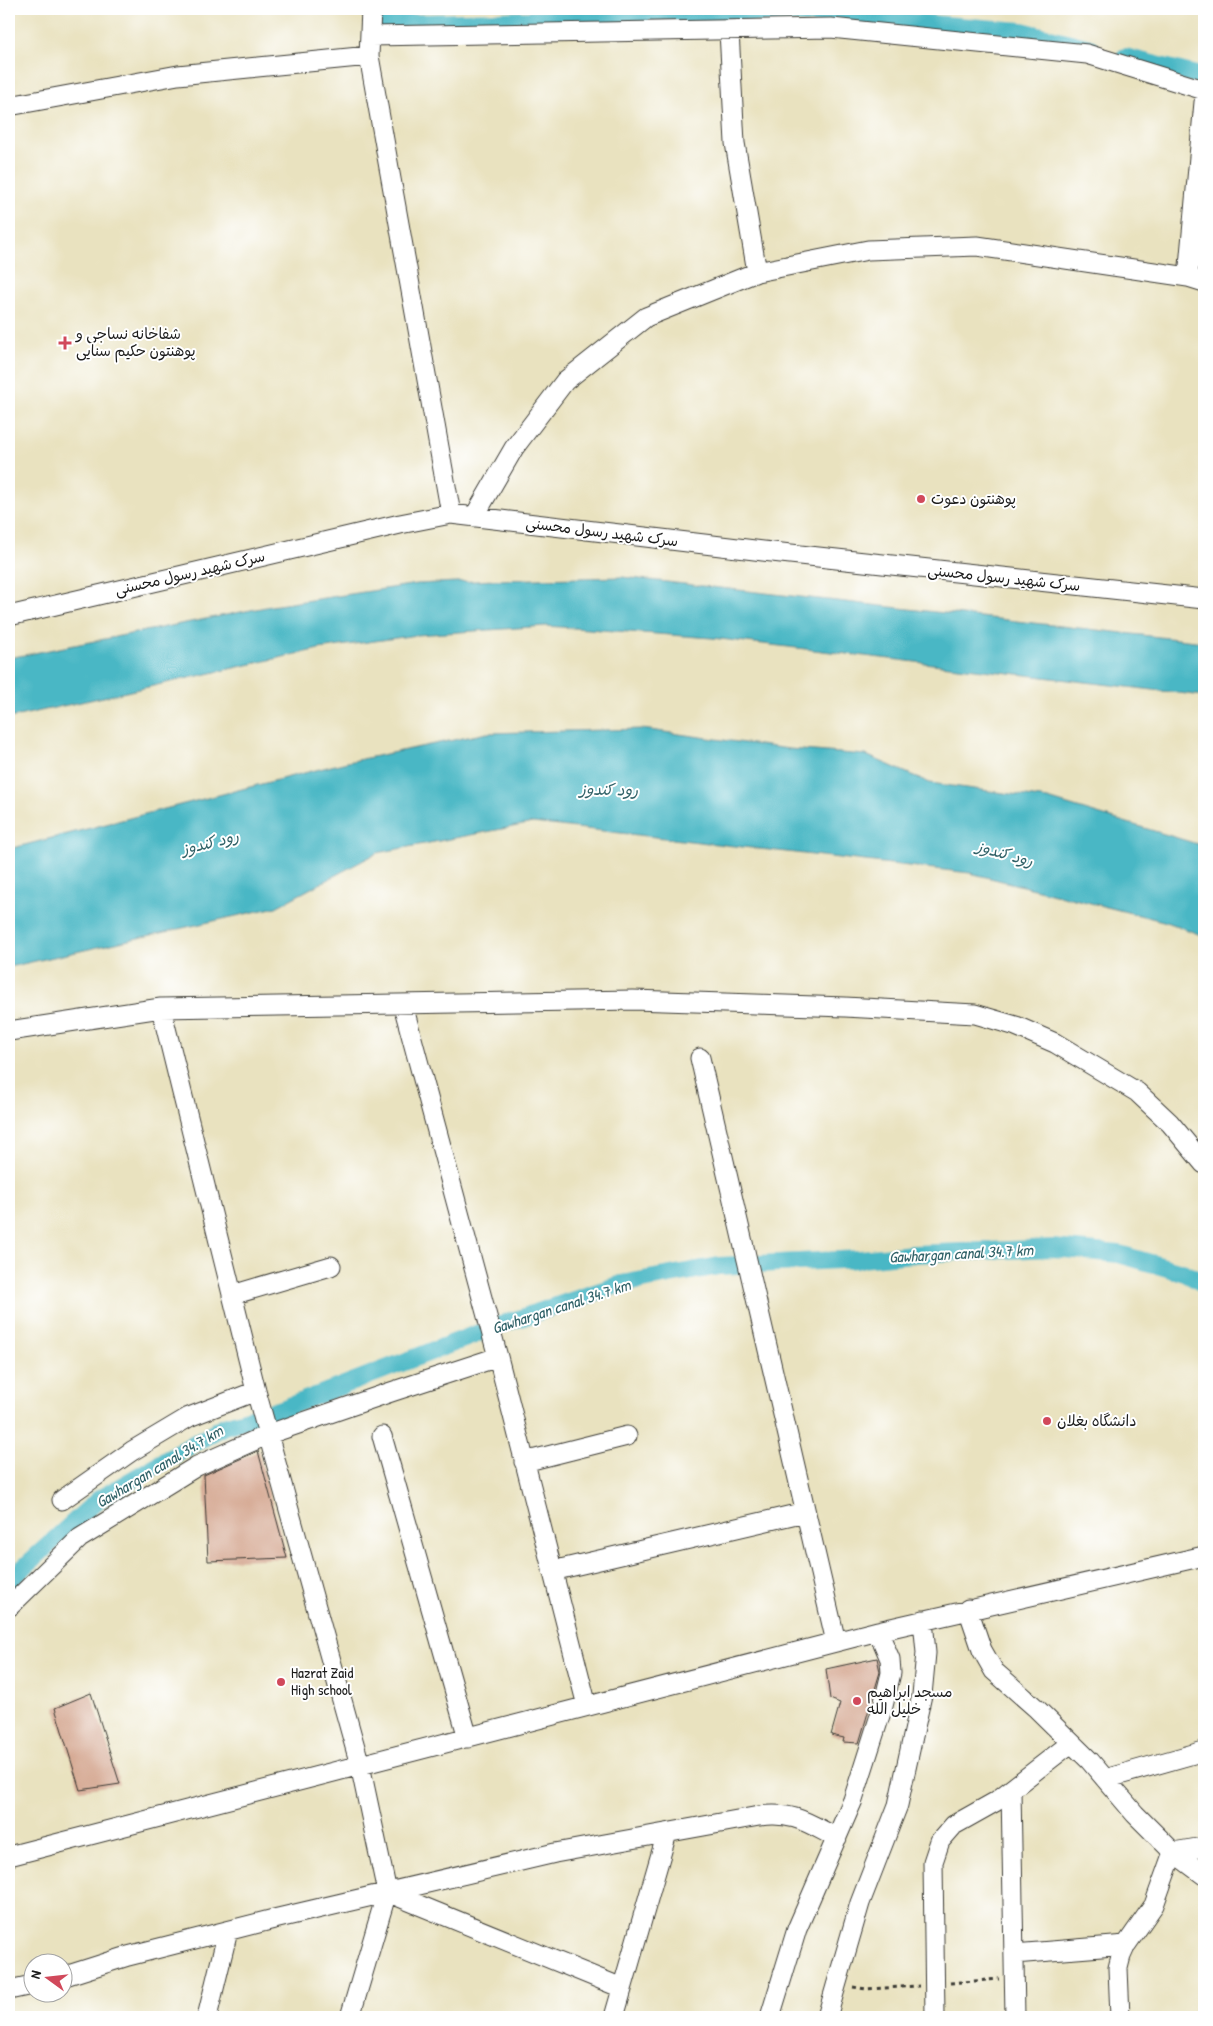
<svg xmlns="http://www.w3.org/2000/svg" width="1213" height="2026" viewBox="0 0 1213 2026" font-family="'Patrick Hand','Playpen Sans Arabic',sans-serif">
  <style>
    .water { fill: #4ab7c5; stroke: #336a70 }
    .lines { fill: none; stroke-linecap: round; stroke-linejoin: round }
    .canal { stroke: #4ab7c5; stroke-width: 18 }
    .building { fill: #d5a993 }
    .minor-casing { stroke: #3b3a34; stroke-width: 21 }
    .path { stroke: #3b3a34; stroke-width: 3; stroke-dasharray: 4 4; stroke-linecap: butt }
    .minor { stroke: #fff; stroke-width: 19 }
    .poi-dot { fill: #d1495b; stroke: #fff; stroke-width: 2 }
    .labels { text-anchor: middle; stroke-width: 4; stroke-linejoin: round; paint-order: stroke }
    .poi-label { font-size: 15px; fill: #1c1c1c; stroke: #fff; text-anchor: start }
    .street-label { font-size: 15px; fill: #1c1c1c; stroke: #fff }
    .water-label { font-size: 16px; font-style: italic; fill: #316268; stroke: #fff }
  </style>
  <rect width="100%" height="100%" fill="#fff"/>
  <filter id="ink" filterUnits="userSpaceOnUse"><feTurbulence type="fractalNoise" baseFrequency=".02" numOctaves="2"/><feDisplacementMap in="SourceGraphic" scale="10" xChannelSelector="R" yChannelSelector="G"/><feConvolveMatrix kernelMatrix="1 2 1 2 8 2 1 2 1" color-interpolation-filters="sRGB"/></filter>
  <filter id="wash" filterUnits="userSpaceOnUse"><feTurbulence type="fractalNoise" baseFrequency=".0096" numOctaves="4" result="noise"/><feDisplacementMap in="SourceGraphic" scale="20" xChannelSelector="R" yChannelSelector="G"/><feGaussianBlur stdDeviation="1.12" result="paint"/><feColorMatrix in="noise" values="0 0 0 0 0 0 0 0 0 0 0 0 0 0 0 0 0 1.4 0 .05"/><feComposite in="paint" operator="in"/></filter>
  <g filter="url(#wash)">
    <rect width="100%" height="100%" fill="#e9e2bf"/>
    <path class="water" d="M 622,577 L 1204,642 L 1204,696 L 712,638 L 546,626 L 417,635 L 319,649 L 9,718 L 9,658 L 271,606 L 417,584 L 495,580 Z
      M 642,729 L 789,749 L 866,755 L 930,783 L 1048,799 L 1204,846 L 1204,936 L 1163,921 L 970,873 L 533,823 L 377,853 L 276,907 L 9,967 L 9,849 L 343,763 L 487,733 Z"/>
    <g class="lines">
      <path class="canal" d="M 369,9 L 384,24 L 791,13 L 1022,31 L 1090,48
        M 1125,57 L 1204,77
        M 9,1581 L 99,1499 L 224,1426 L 282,1409 L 500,1325 L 621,1284 L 719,1266 L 860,1259 L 913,1254 L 1053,1248 L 1119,1254 L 1185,1273 L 1204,1284"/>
    </g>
    <g id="blocks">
      <path class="building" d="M 258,1451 L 287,1558 L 208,1561 L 204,1475 Z
        M 877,1658 L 880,1672 L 859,1743 L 843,1742 L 844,1738 L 831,1735 L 840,1703 L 830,1699 L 826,1669 Z
        M 91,1693 L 120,1784 L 80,1790 L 55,1708 Z"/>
    </g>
  </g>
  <g filter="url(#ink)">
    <use href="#blocks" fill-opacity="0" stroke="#3b3a34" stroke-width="1"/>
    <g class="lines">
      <g class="minor-casing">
        <path id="minor" d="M 371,9 L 369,56 L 451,514
          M 729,31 L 735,143 L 757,272
          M 371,36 L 831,28 L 1087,54 L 1204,90
          M 9,106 L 178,75 L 369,56
          M 1188,277 L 1204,102
          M 474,517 L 514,448 L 565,381 L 646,317 L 757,272 L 868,250 L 977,246 L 1188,277 L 1204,282
          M 9,616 L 400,524 L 451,514 L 763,551 L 1204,599
          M 403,1005 L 498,1357 L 587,1706
          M 161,1008 L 633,1000 L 845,1007 L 975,1014 L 1016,1026 L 1055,1043 L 1137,1092 L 1170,1123 L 1204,1164
          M 9,1031 L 161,1008 L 256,1391 L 360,1765 L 387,1892 L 350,2017
          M 700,1058 L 836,1642
          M 232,1295 L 331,1266
          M 382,1436 L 468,1738
          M 524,1462 L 627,1436
          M 62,1500 L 132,1451 L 189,1417 L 256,1391
          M 552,1571 L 805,1512
          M 9,1607 L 80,1538 L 197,1466 L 269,1434 L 391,1392 L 498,1357
          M 968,1609 L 982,1650 L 994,1671 L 1037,1709 L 1090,1761 L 1135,1814 L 1173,1852 L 1204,1875
          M 1105,1779 L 1204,1751
          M 1011,1790 L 1015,2017
          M 9,1856 L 878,1631 L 1204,1556
          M 387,1892 L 622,1988
          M 1014,1954 L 1126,1945
          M 62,1977 L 128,1956 L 274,1919 L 555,1853 L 759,1816 C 793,1811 808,1823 837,1838
          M 9,1990 L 32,1985
          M 207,2017 L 228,1931
          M 614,2017 L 667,1833
          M 770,2017 L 797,1929 L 853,1800 L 883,1706 L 891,1673 L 890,1659 L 878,1631
          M 827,2017 L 860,1903 L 898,1805 L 922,1695 L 926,1653 L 923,1620
          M 935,2017 L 933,1862 L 940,1841 L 954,1825 L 995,1802 L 1071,1743
          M 1120,2017 L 1118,1968 L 1121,1956 L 1126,1945 L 1154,1905 L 1173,1852 L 1204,1847"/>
      </g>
      <path class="path" d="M 950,1983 L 999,1979
        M 853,1987 L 866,1989 L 919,1986"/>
      <use href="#minor" class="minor"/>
    </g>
  </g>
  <g class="poi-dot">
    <path d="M62.5 335.5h5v5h5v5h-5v5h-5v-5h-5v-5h5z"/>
    <circle cx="921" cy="499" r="5"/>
    <circle cx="1047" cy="1421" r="5"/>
    <circle cx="281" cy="1682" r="5"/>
    <circle cx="857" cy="1701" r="5"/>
  </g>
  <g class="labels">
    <g class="poi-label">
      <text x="76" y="339">شفاخانه نساجی و<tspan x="76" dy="17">پوهنتون حکیم سنایی</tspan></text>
      <text x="931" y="504">پوهنتون دعوت</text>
      <text x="1057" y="1426">دانشگاه بغلان</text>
      <text x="291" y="1678">Hazrat Zaid<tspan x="291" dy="17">High school</tspan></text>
      <text x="867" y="1697">مسجد ابراهیم<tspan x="867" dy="17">خلیل الله</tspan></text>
    </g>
    <g class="street-label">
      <text transform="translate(602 532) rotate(7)" y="5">سرک شهید رسول محسنی</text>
      <text transform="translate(190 573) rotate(-13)" y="5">سرک شهید رسول محسنی</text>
      <text transform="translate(1004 578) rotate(6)" y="5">سرک شهید رسول محسنی</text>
    </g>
    <g class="water-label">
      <text transform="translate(609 789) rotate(1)" y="6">رود کندوز</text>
      <text transform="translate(210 842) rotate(-14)" y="6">رود کندوز</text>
      <text transform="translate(1005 853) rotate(16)" y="6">رود کندوز</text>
      <text transform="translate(961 1253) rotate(-3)" y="6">Gawhargan canal 34.7 km</text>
      <text transform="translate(561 1306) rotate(-18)" y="6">Gawhargan canal 34.7 km</text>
      <text transform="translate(159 1466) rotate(-31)" y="6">Gawhargan canal 34.7 km</text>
    </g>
  </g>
  <rect width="1213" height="2026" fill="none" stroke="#fff" stroke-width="30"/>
  <g transform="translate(48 1978) rotate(285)"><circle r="24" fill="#ffffff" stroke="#a4a4a4"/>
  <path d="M0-4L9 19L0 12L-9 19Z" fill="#d1495b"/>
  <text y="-8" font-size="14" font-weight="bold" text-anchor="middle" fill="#1c1c1c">N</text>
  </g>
</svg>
